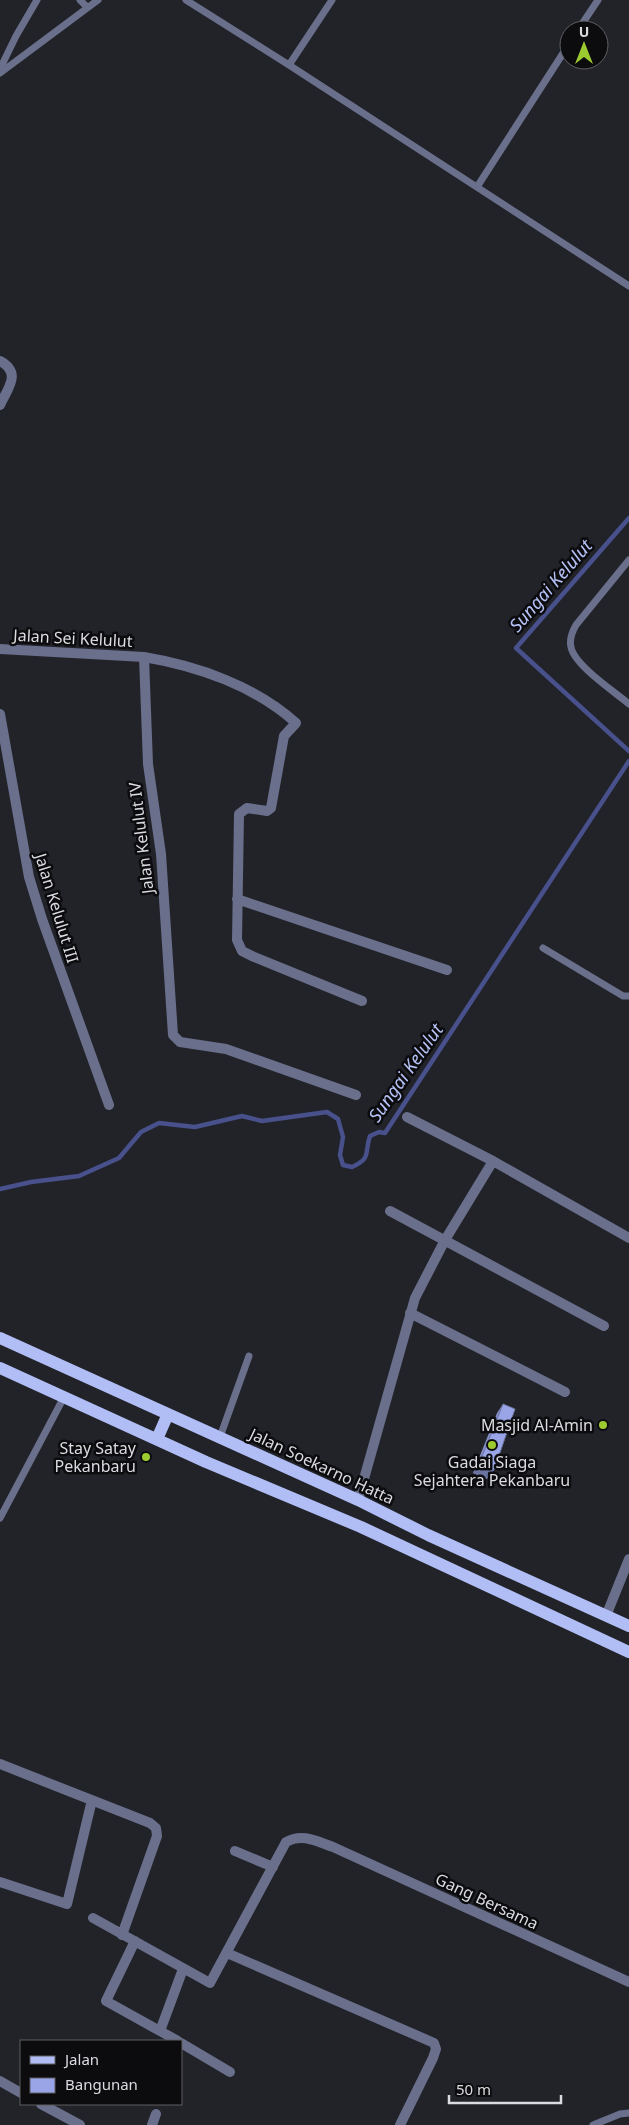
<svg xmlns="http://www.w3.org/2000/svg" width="629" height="2125" viewBox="0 0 629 2125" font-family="'Noto Sans',sans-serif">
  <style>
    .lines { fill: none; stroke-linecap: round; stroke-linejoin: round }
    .stream { stroke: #48518c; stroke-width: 4.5 }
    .lane { stroke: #6a6f8b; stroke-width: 7 }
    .street { stroke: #6a6f8b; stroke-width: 10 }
    .primary { stroke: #b1bdf5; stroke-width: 12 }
    .wall { fill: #848ec6 }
    .shaded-wall { fill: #6b74a1 }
    .building { fill: #99a5e6; stroke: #6b74a1 }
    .poi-dot { fill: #9cca31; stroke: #0c0c0f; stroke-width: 2 }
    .labels { text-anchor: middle; stroke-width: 5; stroke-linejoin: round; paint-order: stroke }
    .street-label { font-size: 16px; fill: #dbdce0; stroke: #0c0c0f }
    .poi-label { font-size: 16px; fill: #dbdce0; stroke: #0c0c0f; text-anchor: end }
    .water-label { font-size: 18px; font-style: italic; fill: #b6c1f6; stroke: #0c0c0f }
  </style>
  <rect width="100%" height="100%" fill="#212329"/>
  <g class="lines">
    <path class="stream" d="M 629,518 L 516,648 L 629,751
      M 0,1189 L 31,1182 L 79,1176 L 119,1158 L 141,1132 L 159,1123 L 195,1127 L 242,1116 L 262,1121 L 327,1112 L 338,1119 L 343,1137 L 340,1155 L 343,1165 L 352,1167 C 372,1158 364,1153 370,1136 L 379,1132 L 385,1133 L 629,761"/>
    <path class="lane" d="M 80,0 L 87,7
      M 186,0 L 289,65 L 629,286
      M 578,30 L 598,0
      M 289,65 L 332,0
      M 0,69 L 16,36 L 37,0
      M 0,73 L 98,0
      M 477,187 L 569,44
      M 629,560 L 576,625 C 572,632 569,639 571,647 C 574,665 615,692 629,704
      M 543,948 L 623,996 L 629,996
      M 220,1437 L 249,1356
      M 0,1518 L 64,1397
      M 593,2125 L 620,2114 L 629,2113"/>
    <path class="street" d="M 0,361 C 22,373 8,388 0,405
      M 0,649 L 144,657 C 198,666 255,686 296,723 L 284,736 L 271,808 L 267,811 L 247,808 L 239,814 L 237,940 L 242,951 L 252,956 L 362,1001
      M 144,657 L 148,764 L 161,854 L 173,1035 L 180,1042 L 226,1049 L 356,1095
      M 0,714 L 29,877 L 42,919 L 109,1105
      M 237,899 L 447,970
      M 407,1117 L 493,1161 L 629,1238
      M 390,1211 L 604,1326
      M 410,1313 L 565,1392
      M 358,1500 L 415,1298 L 445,1240 L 493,1161
      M 606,1616 L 629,1559
      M 0,1764 L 150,1823 L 156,1828 L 157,1836 L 122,1935
      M 235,1851 L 273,1867
      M 0,1882 L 67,1904 L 92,1800
      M 93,1918 L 210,1983 L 286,1842 C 302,1833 316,1841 333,1847 L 629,1982
      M 135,1941 L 106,2001 L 160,2031
      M 227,1953 L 434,2043 L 436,2049 L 433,2058 L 400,2125
      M 178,2041 L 160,2031 L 183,1969
      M 181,2043 L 230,2072
      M 0,2081 L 21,2093
      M 41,2104 L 80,2125
      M 152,2125 L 156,2114"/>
    <path class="primary" d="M 0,1338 L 358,1500 L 428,1535 L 629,1626
      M 0,1368 L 206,1462 L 361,1527 L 629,1652
      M 157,1439 L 168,1414"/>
  </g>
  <path class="wall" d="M 503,1404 L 494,1470 L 487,1479 L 473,1473 L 497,1413 Z"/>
  <path class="shaded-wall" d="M 479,1464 L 494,1470 L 487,1479 L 473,1473 Z"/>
  <path class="building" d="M 503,1404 L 515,1409 L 494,1470 L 479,1464 Z"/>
  <g class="poi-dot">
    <circle cx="603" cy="1425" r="5"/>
    <circle cx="492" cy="1445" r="5"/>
    <circle cx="146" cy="1457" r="5"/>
  </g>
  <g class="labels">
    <g class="street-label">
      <text transform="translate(73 638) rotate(3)" y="6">Jalan Sei Kelulut</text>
      <text transform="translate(141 838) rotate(-97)" y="6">Jalan Kelulut IV</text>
      <text transform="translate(57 908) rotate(73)" y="6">Jalan Kelulut III</text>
      <text transform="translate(322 1466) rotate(25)" y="6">Jalan Soekarno Hatta</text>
      <text transform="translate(487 1901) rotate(25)" y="6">Gang Bersama</text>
    </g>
    <g class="poi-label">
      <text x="593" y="1431">Masjid Al-Amin</text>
      <text x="136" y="1454">Stay Satay<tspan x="136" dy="18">Pekanbaru</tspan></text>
      <text x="492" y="1468" text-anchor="middle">Gadai Siaga<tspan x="492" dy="18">Sejahtera Pekanbaru</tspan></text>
    </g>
    <g class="water-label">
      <text transform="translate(551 586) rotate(-49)" y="6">Sungai Kelulut</text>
      <text transform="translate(406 1073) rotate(-55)" y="6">Sungai Kelulut</text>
    </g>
  </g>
  <rect x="20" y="2040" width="162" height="65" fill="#0c0c0f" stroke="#5f5f63"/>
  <rect x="30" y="2056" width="25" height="8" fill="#b1bdf5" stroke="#5f5f63"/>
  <text x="65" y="2065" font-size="15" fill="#dbdce0">Jalan</text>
  <rect x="30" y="2078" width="25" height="15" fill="#99a5e6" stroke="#5f5f63"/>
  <text x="65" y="2090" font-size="15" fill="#dbdce0">Bangunan</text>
  <g transform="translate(584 45)"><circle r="24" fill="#0c0c0f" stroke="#5f5f63"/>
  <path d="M0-4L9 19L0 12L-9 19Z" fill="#9cca31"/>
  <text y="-8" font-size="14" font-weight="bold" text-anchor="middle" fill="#dbdce0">U</text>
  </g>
  <path d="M449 2095v8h112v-8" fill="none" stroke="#dbdce0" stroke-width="2.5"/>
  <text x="456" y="2095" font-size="15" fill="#dbdce0" stroke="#0c0c0f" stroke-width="4" paint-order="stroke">50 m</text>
</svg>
